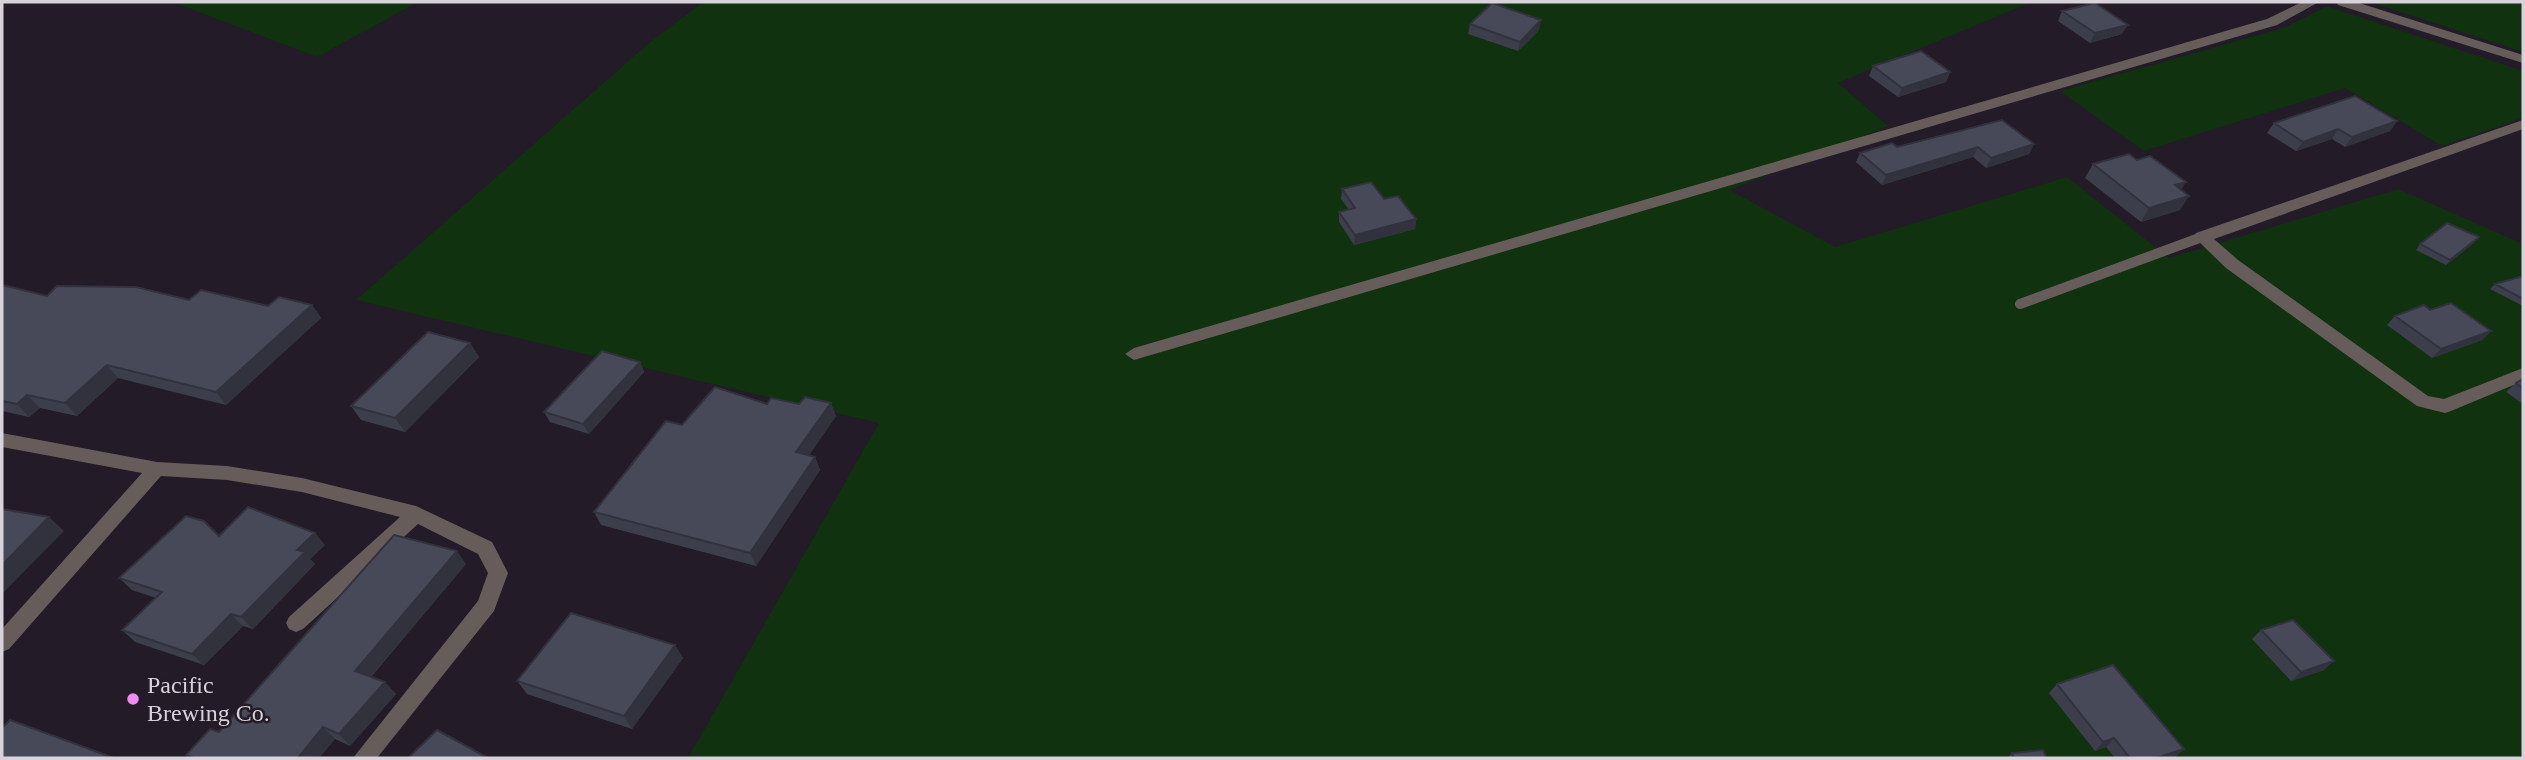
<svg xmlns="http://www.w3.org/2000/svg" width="2525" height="760" viewBox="0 0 2525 760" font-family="Georgia,serif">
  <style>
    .green { fill: #10320f }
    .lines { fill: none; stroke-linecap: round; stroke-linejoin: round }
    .lane { stroke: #665d5b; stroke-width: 10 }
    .street { fill: #665d5b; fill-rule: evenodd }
    .wall { fill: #3d3e4c }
    .shaded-wall { fill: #32323e }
    .building { fill: #474858; stroke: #32323e; stroke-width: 2 }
    .poi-dot { fill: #f38af2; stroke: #231b27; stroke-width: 2.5 }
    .labels { text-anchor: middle; stroke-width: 5; stroke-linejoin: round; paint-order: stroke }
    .near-poi-label { font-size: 24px; fill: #d8d2db; stroke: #231b27; text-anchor: start }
  </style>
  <rect width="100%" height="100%" fill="#231b27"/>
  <path class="green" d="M 173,2 L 418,2 L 317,57 Z
    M 703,2 L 2031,2 L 1838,83 L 1888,126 L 1730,190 L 1835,247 L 2067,177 L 2169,258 L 2398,189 L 2523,244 L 2523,758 L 688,758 L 879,423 L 356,300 L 648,44 Z
    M 2370,2 L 2523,2 L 2523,52 Z
    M 2327,6 L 2523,71 L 2523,118 L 2442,146 L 2345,88 L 2144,151 L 2060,91 L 2286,27 Z"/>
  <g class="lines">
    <path class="lane" d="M 2020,304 L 2202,237"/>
    <path class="street" d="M 2302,2 L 2319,2 L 2277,25 L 1134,360 L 1125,354 L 1134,348 L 2267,19 Z
      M 2337,2 L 2356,2 L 2523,55 L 2523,63 L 2338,5 Z
      M 2523,120 L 2523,129 L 2214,239 L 2238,260 L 2428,396 L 2444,399 L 2523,368 L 2523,381 L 2451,411 L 2445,413 L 2417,406 L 2226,268 L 2194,237 L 2196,233 Z
      M 2,433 L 157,462 L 227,466 L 302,478 L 416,506 L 492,542 L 508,573 L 494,611 L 377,758 L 353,758 L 478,601 L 488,573 L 478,554 L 418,524 L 303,629 L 296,632 L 289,629 L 286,623 L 289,617 L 400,517 L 302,492 L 227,480 L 161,476 L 9,649 L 2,652 L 2,629 L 142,473 L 2,447 Z"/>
  </g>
  <path class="wall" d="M 2062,11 L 2122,34 L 2090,43 L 2058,21 Z
    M 1470,24 L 1539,30 L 1518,51 L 1468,34 Z
    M 1873,66 L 1950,72 L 1946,82 L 1898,97 L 1869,76 Z
    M 2397,121 L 2390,131 L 2345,147 L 2332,139 L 2296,151 L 2267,133 L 2274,123 Z
    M 2034,144 L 2029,154 L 1986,168 L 1973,157 L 1882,185 L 1856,162 L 1860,153 L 1897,147 Z
    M 2093,164 L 2181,190 L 2180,210 L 2141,222 L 2085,178 Z
    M 1342,189 L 1384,199 L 1416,219 L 1415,229 L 1354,245 L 1339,222 L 1339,212 L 1349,210 L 1341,199 Z
    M 2475,242 L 2446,265 L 2416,250 L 2420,244 Z
    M 2523,276 L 2523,306 L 2490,289 L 2495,284 Z
    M 2,285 L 47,296 L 189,300 L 268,306 L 312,305 L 321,318 L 226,405 L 118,378 L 77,416 L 40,408 L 29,417 L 2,411 Z
    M 2430,310 L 2491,331 L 2482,340 L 2432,358 L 2387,325 L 2395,316 Z
    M 470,343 L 479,357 L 405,432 L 361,420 L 351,406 Z
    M 640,362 L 644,372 L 589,434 L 550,422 L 544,412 Z
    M 2523,379 L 2523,404 L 2506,392 L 2516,383 Z
    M 767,404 L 836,416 L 809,455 L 815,457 L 820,470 L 756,566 L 601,525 L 594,512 Z
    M 219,536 L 325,545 L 310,559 L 315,564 L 253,629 L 243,626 L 204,665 L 135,642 L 122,630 L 156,598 L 132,590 L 119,578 Z
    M 466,564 L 371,677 L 385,682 L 396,694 L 350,746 L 335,739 L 319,758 L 189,758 L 186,755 Z
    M 2261,630 L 2324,670 L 2291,681 L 2252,639 Z
    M 675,645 L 683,658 L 632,729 L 527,694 L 517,681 Z
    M 2057,684 L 2184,749 L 2174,758 L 2115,758 L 2106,747 L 2095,751 L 2049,693 Z
    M 2012,753 L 2047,758 L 2007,758 Z"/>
  <path class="shaded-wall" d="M 1541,20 L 1539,30 L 1518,51 L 1520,42 Z
    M 2128,25 L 2122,34 L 2090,43 L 2095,33 Z
    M 1950,72 L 1946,82 L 1898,97 L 1902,88 Z
    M 2397,121 L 2390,131 L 2345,147 L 2352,137 Z
    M 2338,129 L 2332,139 L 2296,151 L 2303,142 Z
    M 2034,144 L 2029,154 L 1986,168 L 1991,158 Z
    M 1978,147 L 1973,157 L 1882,185 L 1886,175 Z
    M 2186,182 L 2177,196 L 2175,185 Z
    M 2189,196 L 2180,210 L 2141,222 L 2149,208 Z
    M 1416,219 L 1415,229 L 1354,245 L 1355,235 Z
    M 2479,237 L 2475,242 L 2446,265 L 2450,260 Z
    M 312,305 L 321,318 L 226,405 L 216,392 Z
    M 2491,331 L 2482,340 L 2432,358 L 2441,349 Z
    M 470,343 L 479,357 L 405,432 L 395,418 Z
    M 640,362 L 644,372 L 589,434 L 583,424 Z
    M 107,365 L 118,378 L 77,416 L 65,403 Z
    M 27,395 L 40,408 L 29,417 L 17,404 Z
    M 831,403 L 836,416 L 802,466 L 796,452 Z
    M 815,457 L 820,470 L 756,566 L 750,553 Z
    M 49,517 L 64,531 L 2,594 L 2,565 Z
    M 315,533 L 325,545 L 310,559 L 315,564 L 253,629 L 241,617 L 297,550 Z
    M 457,551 L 466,564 L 365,683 L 355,671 Z
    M 231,614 L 243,626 L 204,665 L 192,654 Z
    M 675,645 L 683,658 L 632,729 L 624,716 Z
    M 2334,661 L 2324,670 L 2291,681 L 2301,672 Z
    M 385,682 L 396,694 L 350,746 L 339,734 Z
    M 323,727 L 335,739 L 319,758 L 298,758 Z
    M 2114,738 L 2106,747 L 2095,751 L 2103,742 Z
    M 2184,749 L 2174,758 L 2156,758 Z"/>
  <path class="building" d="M 1492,3 L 1541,20 L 1520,42 L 1470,24 Z
    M 2095,3 L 2128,25 L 2095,33 L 2062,11 Z
    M 1921,51 L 1950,72 L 1902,88 L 1873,66 Z
    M 2355,96 L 2397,121 L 2352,137 L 2338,129 L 2303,142 L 2274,123 Z
    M 2002,120 L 2034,144 L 1991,158 L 1978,147 L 1886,175 L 1860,153 L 1892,143 L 1897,147 Z
    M 2129,154 L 2137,160 L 2150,156 L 2186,182 L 2175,185 L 2189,196 L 2149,208 L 2093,164 Z
    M 1371,182 L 1384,199 L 1398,196 L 1416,219 L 1355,235 L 1339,212 L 1355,208 L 1342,189 Z
    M 2447,223 L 2479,237 L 2450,260 L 2420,244 Z
    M 2523,276 L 2523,299 L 2495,284 Z
    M 2,285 L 47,296 L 57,286 L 136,287 L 189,300 L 201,290 L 268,306 L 279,297 L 312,305 L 216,392 L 107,365 L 65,403 L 27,395 L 17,404 L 2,401 Z
    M 2451,303 L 2491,331 L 2441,349 L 2395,316 L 2424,305 L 2430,310 Z
    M 428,332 L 470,343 L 395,418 L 351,406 Z
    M 602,351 L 640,362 L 583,424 L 544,412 Z
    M 2523,379 L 2523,388 L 2516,383 Z
    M 715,387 L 767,404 L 771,398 L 799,404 L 805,397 L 831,403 L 796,452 L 815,457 L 750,553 L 594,512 L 666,421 L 682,425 Z
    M 248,507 L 315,533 L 297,550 L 305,552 L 241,617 L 231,614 L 192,654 L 122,630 L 162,592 L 119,578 L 186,516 L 204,521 L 219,536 Z
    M 2,509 L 49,517 L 2,565 Z
    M 394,535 L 457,551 L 355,671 L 385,682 L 339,734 L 323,727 L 298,758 L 194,758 L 186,755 L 210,729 L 219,732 Z
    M 571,613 L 675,645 L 624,716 L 517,681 Z
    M 2293,620 L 2334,661 L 2301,672 L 2261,630 Z
    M 2113,665 L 2184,749 L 2156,758 L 2130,758 L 2114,738 L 2103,742 L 2057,684 Z
    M 10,720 L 114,758 L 2,758 L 2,728 Z
    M 437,730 L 488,758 L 408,758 Z
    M 2043,750 L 2047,758 L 2014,758 L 2012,753 Z"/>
  <circle class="poi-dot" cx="133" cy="699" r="7"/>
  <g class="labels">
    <g class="near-poi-label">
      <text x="147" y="693">Pacific<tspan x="147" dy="28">Brewing Co.</tspan></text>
    </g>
  </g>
  <rect width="2525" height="760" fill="none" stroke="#d8d2db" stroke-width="7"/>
</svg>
